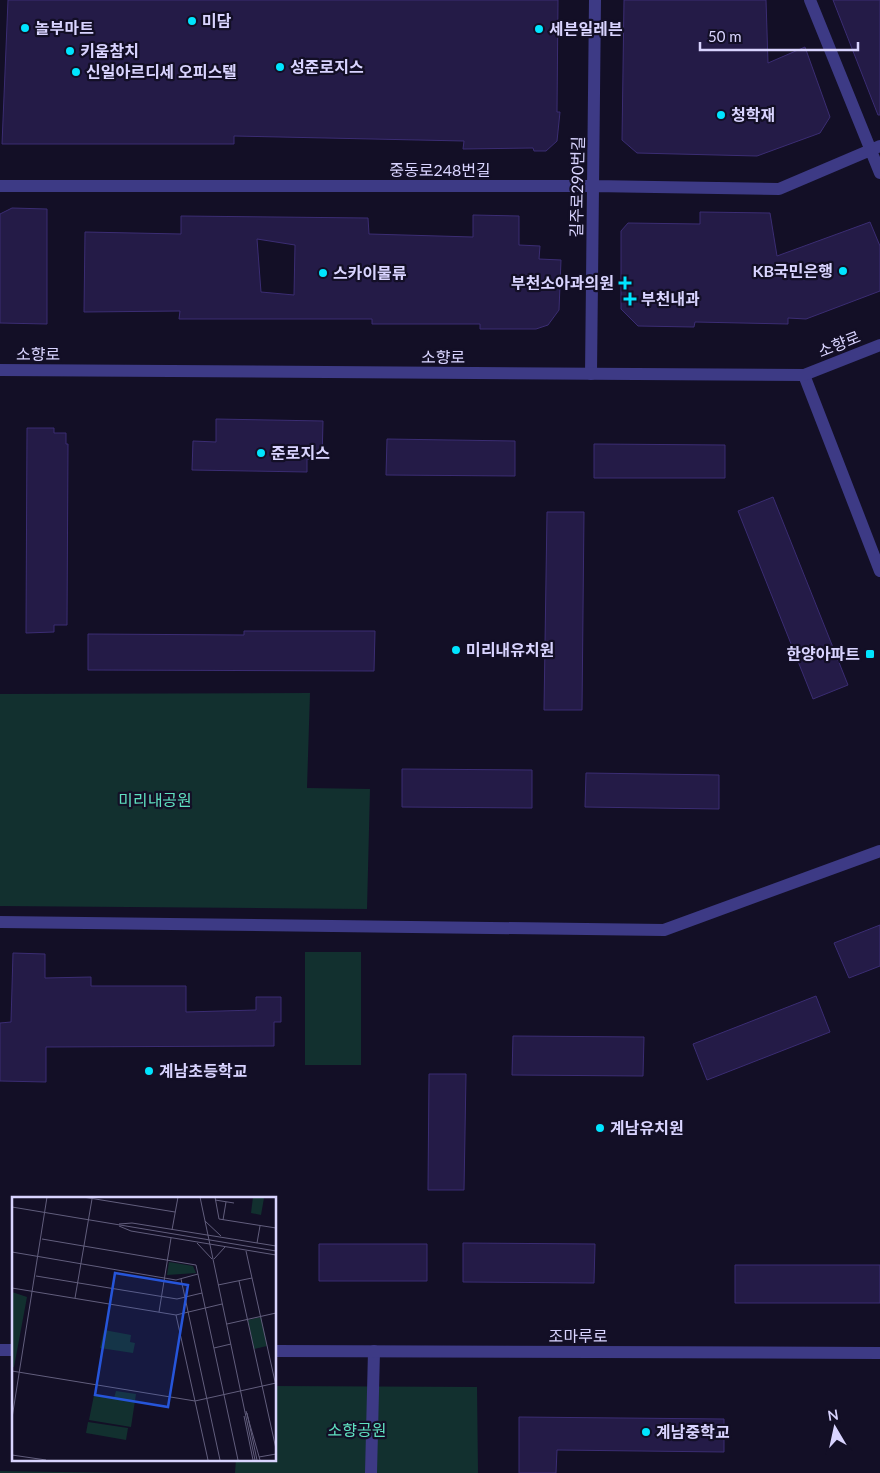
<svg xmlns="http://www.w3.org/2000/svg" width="880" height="1473" viewBox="0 0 880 1473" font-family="Lato,'Noto Sans KR',sans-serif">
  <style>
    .green { fill: #12302f }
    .building { fill: #241b47; stroke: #3b2d73; fill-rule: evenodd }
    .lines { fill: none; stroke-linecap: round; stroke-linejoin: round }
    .pedestrian { stroke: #3d3a85; stroke-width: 12 }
    .minor { stroke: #3d3a85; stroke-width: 12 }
    .tertiary { stroke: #3d3a85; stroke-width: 12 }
    .poi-dot { fill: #00e5ff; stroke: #130f26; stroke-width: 2 }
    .labels { text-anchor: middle; stroke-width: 4.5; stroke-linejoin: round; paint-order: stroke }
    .poi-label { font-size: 16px; font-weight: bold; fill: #d9d4ff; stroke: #130f26; text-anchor: start }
    .street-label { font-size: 16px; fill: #d9d4ff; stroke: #130f26 }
    .park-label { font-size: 16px; fill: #5fe0c0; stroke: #130f26 }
    .inset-road { fill: none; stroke: #625e7d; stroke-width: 1 }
    .view { fill: #2655da; fill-opacity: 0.15; stroke: #2655da; stroke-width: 2.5 }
    .inset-edge { fill: none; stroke: #d9d4ff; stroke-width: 2.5 }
  </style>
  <rect width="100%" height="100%" fill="#130f26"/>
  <path class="green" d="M 310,693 L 307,788 L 370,789 L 367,909 L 0,906 L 0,694 Z
    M 305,952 L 361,952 L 361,1065 L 305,1065 Z
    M 275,1386 L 477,1387 L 478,1473 L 235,1473 L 236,1459 L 275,1459 Z
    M 0,1471 L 125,1473 L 0,1473 Z"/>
  <path class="building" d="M 8,0 L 558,0 L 557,112 L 560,112 L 557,141 L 546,151 L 534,151 L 533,148 L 463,149 L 464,141 L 234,136 L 234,144 L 2,144 Z
    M 624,0 L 766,0 L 768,63 L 805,47 L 830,117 L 820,133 L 757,156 L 637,153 L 622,140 Z
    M 833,0 L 880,0 L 880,115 L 878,115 Z
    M 12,208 L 47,209 L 47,324 L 0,323 L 0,214 Z
    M 700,212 L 770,213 L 777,256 L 870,222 L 880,246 L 880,291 L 806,319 L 788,318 L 788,324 L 695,322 L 694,327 L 638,326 L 621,309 L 621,231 L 628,223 L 700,224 Z
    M 473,215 L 519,216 L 519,245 L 540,246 L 539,259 L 561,260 L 559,310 L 548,325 L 536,329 L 480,329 L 480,324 L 372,324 L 372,319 L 179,319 L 180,311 L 84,312 L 85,232 L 181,234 L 181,216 L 368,218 L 369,234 L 473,237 ZM 257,239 L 295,245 L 294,295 L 261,292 Z
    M 216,419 L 323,421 L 322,460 L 307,459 L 307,472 L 192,470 L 193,441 L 216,442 Z
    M 27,428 L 54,428 L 54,433 L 66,433 L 66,444 L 68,444 L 67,625 L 54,625 L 54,632 L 26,633 Z
    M 387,439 L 515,441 L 515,476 L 386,475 Z
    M 594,444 L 725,445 L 725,478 L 594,478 Z
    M 773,497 L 848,685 L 813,699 L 738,511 Z
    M 547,512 L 584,512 L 582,710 L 544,710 Z
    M 244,631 L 375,631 L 374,671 L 88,670 L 88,634 L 244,635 Z
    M 402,769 L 532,770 L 532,808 L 402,807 Z
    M 586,773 L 719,775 L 719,809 L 585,807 Z
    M 880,925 L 880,966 L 849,978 L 834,943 Z
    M 13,953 L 45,954 L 45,978 L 91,977 L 91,986 L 186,986 L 186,1012 L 256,1010 L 256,997 L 281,997 L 281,1022 L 274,1022 L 274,1046 L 46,1047 L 46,1082 L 0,1081 L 0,1023 L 11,1022 Z
    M 816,996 L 830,1032 L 707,1080 L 693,1044 Z
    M 513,1036 L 644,1037 L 643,1076 L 512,1075 Z
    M 429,1074 L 466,1074 L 464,1190 L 428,1190 Z
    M 463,1243 L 595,1244 L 594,1283 L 463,1282 Z
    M 319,1244 L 427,1244 L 427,1281 L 319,1281 Z
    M 735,1265 L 880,1265 L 880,1303 L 735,1303 Z
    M 519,1417 L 724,1419 L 724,1452 L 557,1450 L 556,1473 L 519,1473 Z"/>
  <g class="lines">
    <path class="pedestrian" d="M 0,922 L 664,930 L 880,851
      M 371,1473 L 374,1351"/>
    <path class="minor" d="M 810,0 L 880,173
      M 0,186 L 593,186 L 779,189 L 880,146
      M 591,374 L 595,0
      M 804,375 L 880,571"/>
    <path class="tertiary" d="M 0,370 L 804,375 L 880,345
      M 0,1350 L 14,1350
      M 275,1351 L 880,1353"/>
  </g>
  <g class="poi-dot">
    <circle cx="192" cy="21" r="5"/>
    <circle cx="25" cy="28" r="5"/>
    <circle cx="539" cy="29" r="5"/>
    <circle cx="70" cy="51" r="5"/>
    <circle cx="280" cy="67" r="5"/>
    <circle cx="76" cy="72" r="5"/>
    <circle cx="721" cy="115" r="5"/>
    <circle cx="843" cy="271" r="5"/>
    <circle cx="323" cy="273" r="5"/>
    <path d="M622.5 275.5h5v5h5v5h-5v5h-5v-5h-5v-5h5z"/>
    <path d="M627.5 291.5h5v5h5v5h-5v5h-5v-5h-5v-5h5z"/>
    <circle cx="261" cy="453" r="5"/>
    <circle cx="456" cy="650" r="5"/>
    <rect x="865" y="649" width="10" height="10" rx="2.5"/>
    <circle cx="149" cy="1071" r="5"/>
    <circle cx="600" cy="1128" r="5"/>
    <circle cx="646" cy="1432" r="5"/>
  </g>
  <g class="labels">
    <g class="poi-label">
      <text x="202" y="27">미담</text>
      <text x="35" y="34">놀부마트</text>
      <text x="549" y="35">세븐일레븐</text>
      <text x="80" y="57">키움참치</text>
      <text x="290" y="73">성준로지스</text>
      <text x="86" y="78">신일아르디세 오피스텔</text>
      <text x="731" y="121">청학재</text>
      <text x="833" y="277" text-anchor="end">KB국민은행</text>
      <text x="333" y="279">스카이물류</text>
      <text x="614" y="289" text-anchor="end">부천소아과의원</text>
      <text x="641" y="305">부천내과</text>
      <text x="271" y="459">준로지스</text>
      <text x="466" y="656">미리내유치원</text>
      <text x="860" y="660" text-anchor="end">한양아파트</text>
      <text x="159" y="1077">계남초등학교</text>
      <text x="610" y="1134">계남유치원</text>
      <text x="656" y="1438">계남중학교</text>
    </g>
    <g class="street-label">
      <text x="440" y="176">중동로248번길</text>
      <text transform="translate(577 187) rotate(-89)" y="6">길주로290번길</text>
      <text transform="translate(839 344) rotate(-22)" y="6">소향로</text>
      <text x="38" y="360">소향로</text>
      <text x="443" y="363">소향로</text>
      <text x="578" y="1342">조마루로</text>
    </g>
    <g class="park-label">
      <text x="155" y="806">미리내공원</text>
      <text x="357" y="1436">소향공원</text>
    </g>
  </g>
  <g transform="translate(12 1197)">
    <rect width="264" height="264" fill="#130f26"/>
    <path d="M 241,0 L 252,1 L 249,18 L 239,16 ZM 157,65 L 181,69 L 184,76 L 155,78 ZM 0,95 L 15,100 L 2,170 L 0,170 ZM 249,120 L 255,149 L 242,152 L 236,123 ZM 92,133 L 119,138 L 118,145 L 123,146 L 121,156 L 88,151 ZM 104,194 L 124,197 L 119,230 L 77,223 L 82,198 L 102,201 ZM 76,225 L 116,231 L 114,243 L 74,236 Z" fill="#12302f"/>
    <path class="inset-road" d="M 71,0 L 163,15M 188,0 L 243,263M 203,0 L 207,22 L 264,31M 203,3 L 222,6M 0,10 L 264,54M 211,23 L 214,5M 193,24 L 209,39M 107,27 L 120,26 L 264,49M 107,29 L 119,34 L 264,58M 160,33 L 166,0M 30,42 L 184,68 L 226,263M 185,46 L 200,62M 245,46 L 248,29M 234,54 L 264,189M 0,55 L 164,83 L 186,77M 202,62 L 213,50M 24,79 L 165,102 L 190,96M 169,82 L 208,263M 227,84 L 264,252M 206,88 L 240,81M 0,91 L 164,118 L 210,107M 63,101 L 80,2M 147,115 L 159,41M 164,118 L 196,263M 215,127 L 264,116M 202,151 L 219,147M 0,174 L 183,204 L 264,186M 234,214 L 248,263M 235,216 L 245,263M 232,219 L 241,263M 0,221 L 35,0M 0,258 L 34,263M 247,260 L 264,257"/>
    <path class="view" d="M 103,76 L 176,88 L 156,210 L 83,198 Z"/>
    <rect width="264" height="264" class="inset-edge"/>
  </g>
  <g transform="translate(835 1428) rotate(351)" stroke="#130f26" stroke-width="4" paint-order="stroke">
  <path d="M0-4L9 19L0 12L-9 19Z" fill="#d9d4ff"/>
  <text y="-8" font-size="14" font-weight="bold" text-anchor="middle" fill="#d9d4ff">N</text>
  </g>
  <path d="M700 42v8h158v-8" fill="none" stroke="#d9d4ff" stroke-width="2.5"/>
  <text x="708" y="42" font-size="15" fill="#d9d4ff" stroke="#130f26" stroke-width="4" paint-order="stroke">50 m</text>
</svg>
